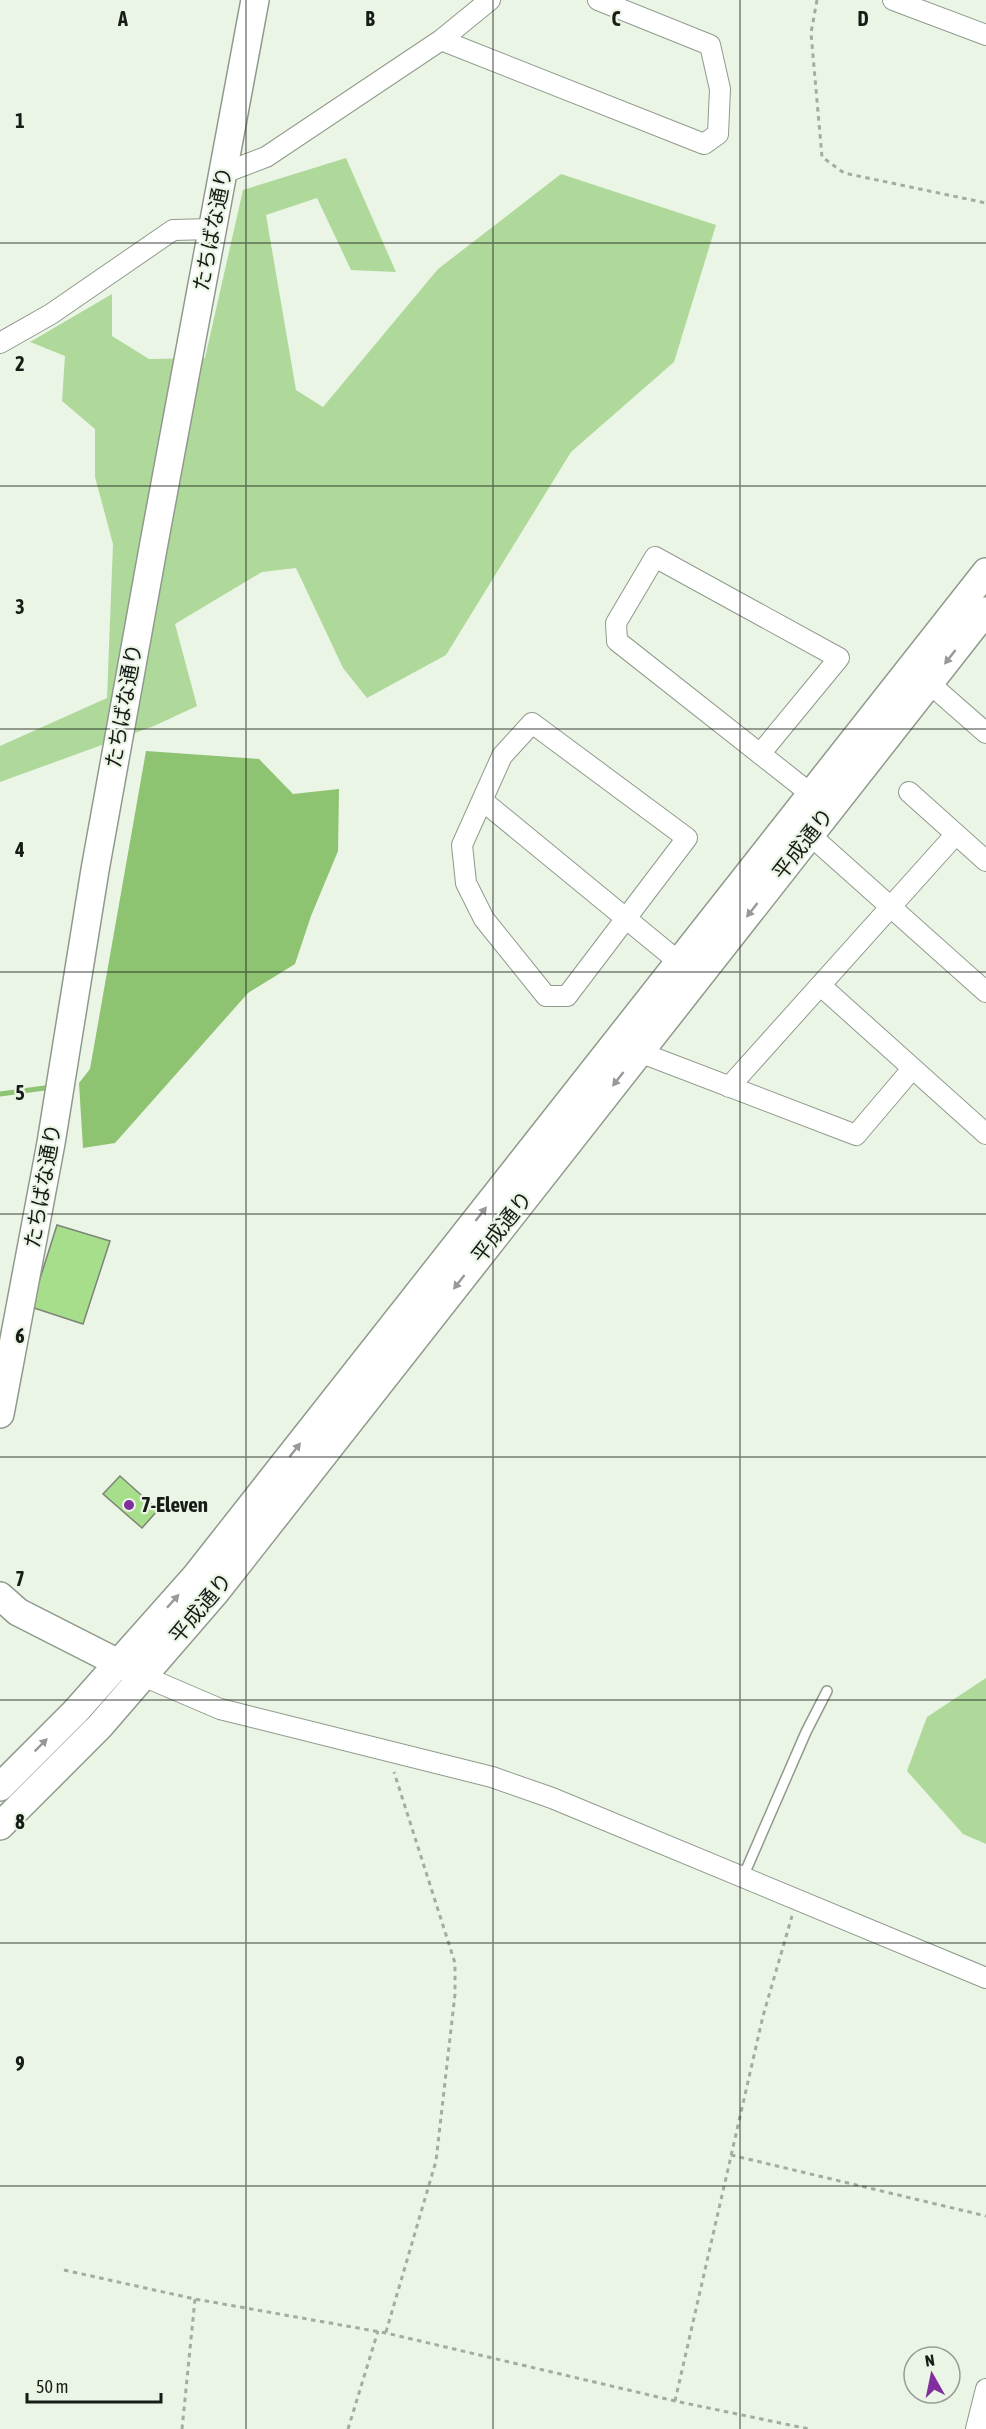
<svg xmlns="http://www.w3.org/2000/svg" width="986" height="2429" viewBox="0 0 986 2429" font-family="'Asap Condensed','Noto Sans JP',sans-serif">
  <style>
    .green { fill: #afd99b }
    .water { fill: #8ec372 }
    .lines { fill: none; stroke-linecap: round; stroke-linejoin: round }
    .stream { stroke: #8ec372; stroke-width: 5 }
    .building { fill: #a7de8b; stroke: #7c8577; stroke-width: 1.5 }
    .lane-casing { stroke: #909a8c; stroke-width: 12 }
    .street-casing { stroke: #909a8c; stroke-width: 22 }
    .secondary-casing { stroke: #909a8c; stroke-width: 30 }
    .path { stroke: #a3aca0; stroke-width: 3; stroke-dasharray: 4.5 4.5; stroke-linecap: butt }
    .lane { stroke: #fff; stroke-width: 9 }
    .street { stroke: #fff; stroke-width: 20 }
    .secondary { stroke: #fff; stroke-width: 27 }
    .oneway { fill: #979997 }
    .grid { fill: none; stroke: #181c17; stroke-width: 1.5; stroke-opacity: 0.55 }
    .poi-dot { fill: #812f9e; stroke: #eaf5e5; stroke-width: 2 }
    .labels { text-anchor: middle; stroke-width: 4.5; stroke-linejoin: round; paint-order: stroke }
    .street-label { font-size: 21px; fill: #181c17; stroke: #eaf5e5 }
    .poi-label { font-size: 21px; font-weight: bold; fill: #181c17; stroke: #eaf5e5; text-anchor: start }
    .grid-label { font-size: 20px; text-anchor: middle; font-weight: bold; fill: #181c17; stroke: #eaf5e5; stroke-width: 4.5; stroke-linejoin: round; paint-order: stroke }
  </style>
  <rect width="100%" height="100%" fill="#eaf5e5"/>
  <path class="green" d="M 346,158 L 396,272 L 351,270 L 317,198 L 266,215 L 296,390 L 323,407 L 438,269 L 561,174 L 716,225 L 674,362 L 571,452 L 446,655 L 367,698 L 343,668 L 296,568 L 262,572 L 175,624 L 197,706 L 154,726 L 0,782 L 0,746 L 107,698 L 113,544 L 95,477 L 95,429 L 62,401 L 65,356 L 30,342 L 112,294 L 112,336 L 149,359 L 205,358 L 243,190 Z
    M 986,1678 L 986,1844 L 963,1834 L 907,1771 L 927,1717 Z"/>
  <path class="water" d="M 146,751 L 259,759 L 293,794 L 339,789 L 338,851 L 311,916 L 295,964 L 248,993 L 115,1143 L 83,1148 L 79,1083 L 90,1069 Z"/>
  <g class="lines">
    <path class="stream" d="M 0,1094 L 52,1087"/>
  </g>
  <path class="building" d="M 57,1225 L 110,1241 L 83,1324 L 31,1307 Z
    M 120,1476 L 158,1510 L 142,1528 L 103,1494 Z"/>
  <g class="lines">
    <g class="lane-casing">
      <path id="lane" d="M 743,1877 L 806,1732 L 827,1691"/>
    </g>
    <g class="street-casing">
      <path id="street" d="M 893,0 L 986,35
        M 441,40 L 704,144 L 718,134 L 720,89 L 710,45 L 598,0
        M 224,173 L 266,157 L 441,40 L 490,0
        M 0,343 L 51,314 L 173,230 L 213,229
        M 929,683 L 986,733
        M 532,723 L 687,838 L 567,996 L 546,996 L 484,919 L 466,883 L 462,845 L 502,756 Z
        M 760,754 L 839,658 L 655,557 L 616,623 L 617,641 L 811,794
        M 909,792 L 986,861
        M 483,801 L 679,962
        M 810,835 L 986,992
        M 821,986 L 986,1134
        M 639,1052 L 856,1135 L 912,1069
        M 729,1087 L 956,834
        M 143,1676 L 220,1709 L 492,1777 L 552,1798 L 986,1978
        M 976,2429 L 986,2389"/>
    </g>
    <g class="secondary-casing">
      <path id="secondary" d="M 0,1414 L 51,1143 L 95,870 L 154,543 L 255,0
        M 0,1596 L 18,1612 L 134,1671
        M 0,1787 L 75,1712 L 195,1577 L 986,572
        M 0,1826 L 100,1726 L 215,1593 L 986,611"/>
    </g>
    <path class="path" d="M 817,0 L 811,33 L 822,157 L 844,173 L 986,203
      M 731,2155 L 986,2216
      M 64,2270 L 195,2299 L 386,2333 L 675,2401 L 809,2429
      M 386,2332 L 436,2161 L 455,1994 L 455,1963 L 394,1772
      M 675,2401 L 763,2016 L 792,1916
      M 182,2429 L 195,2299
      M 348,2429 L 378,2331"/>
    <use href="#lane" class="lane"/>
    <use href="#street" class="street"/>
    <use href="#secondary" class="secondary"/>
  </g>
  <defs><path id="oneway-solid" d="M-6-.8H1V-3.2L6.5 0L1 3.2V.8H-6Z" transform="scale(1.5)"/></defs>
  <g class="oneway">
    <use href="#oneway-solid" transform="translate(950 657) rotate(128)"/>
    <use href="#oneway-solid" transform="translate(752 910) rotate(128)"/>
    <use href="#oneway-solid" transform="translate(618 1079) rotate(128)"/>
    <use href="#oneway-solid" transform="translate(481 1214) rotate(-52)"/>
    <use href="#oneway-solid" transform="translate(459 1282) rotate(128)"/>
    <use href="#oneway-solid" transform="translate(295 1450) rotate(-52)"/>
    <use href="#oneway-solid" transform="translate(173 1601) rotate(-48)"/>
    <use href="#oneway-solid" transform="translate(41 1745) rotate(-45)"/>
  </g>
  <path class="grid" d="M 246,0 L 246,2429M 493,0 L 493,2429M 740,0 L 740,2429M 0,243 L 986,243M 0,486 L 986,486M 0,729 L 986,729M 0,972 L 986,972M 0,1214 L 986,1214M 0,1457 L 986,1457M 0,1700 L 986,1700M 0,1943 L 986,1943M 0,2186 L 986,2186"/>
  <circle class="poi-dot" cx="129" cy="1505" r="6"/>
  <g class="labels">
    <g class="street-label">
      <text transform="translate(213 229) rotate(-79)" y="7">たちばな通り</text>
      <text transform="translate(124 706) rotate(-80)" y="7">たちばな通り</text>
      <text transform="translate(803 844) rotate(-52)" y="7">平成通り</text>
      <text transform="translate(43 1186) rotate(-80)" y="7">たちばな通り</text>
      <text transform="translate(502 1227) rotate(-52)" y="7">平成通り</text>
      <text transform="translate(201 1608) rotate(-50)" y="7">平成通り</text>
    </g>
    <g class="poi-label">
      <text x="141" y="1512">7-Eleven</text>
    </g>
  </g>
  <g class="grid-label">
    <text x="123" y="26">A</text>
    <text x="370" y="26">B</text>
    <text x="616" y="26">C</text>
    <text x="863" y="26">D</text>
    <text x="20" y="128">1</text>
    <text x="20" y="371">2</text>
    <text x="20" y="614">3</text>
    <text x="20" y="857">4</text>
    <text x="20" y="1100">5</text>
    <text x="20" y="1343">6</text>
    <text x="20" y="1586">7</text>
    <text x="20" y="1829">8</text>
    <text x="20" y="2071">9</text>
  </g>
  <g transform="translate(932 2375) rotate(351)"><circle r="28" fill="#eaf5e5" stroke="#969e93" stroke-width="1.5"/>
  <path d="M0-4.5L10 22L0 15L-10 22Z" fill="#812f9e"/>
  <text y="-9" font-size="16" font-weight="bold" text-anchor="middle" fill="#181c17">N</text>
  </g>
  <path d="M27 2393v9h134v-9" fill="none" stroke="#181c17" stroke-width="3"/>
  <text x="36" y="2393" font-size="18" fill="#181c17" stroke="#eaf5e5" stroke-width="4.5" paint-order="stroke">50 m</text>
</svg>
